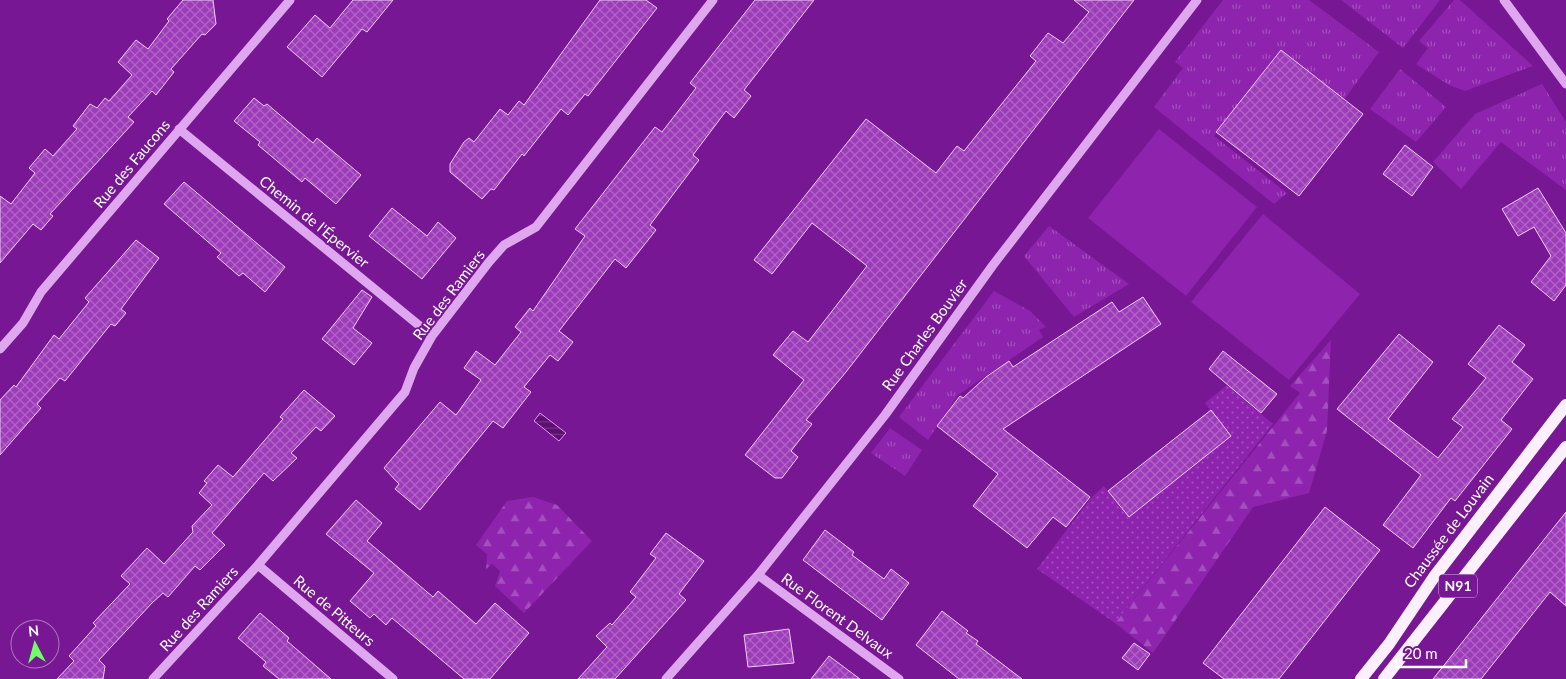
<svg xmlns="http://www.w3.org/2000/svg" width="1566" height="679" viewBox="0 0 1566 679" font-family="Lato,sans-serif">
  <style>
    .grass { fill: url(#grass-tufts) }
    .forest { fill: url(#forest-firs) }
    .park { fill: url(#park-dots) }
    .garden { fill: #8e23ae }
    .water { fill: url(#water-rules); stroke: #dd99f3 }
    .building { fill: url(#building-cross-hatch); stroke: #f1cdfb }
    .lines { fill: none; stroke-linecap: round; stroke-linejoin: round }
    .minor { stroke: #dfa7f0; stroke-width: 9 }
    .major { stroke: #fcf0ff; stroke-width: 12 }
    .labels { text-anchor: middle; stroke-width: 4; stroke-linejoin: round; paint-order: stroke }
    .shield { fill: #781793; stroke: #d6b9df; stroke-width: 1 }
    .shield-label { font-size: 14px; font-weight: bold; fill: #fff }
    .street-label { font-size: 15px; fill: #fff; stroke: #781793 }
  </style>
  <defs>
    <pattern id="grass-tufts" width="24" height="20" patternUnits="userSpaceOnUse" patternTransform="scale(1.25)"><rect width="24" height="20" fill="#8e23ae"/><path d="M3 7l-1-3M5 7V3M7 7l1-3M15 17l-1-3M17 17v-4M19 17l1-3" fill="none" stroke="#a54fbe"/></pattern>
    <pattern id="forest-firs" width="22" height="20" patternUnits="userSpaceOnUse" patternTransform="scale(1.25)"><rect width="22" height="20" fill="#8e23ae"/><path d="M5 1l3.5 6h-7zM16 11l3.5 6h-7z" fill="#a54fbe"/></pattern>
    <pattern id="park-dots" width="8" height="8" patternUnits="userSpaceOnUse" patternTransform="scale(1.25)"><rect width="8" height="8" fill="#8e23ae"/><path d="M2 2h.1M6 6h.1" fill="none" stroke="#a54fbe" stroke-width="1.8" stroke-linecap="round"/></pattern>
    <pattern id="water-rules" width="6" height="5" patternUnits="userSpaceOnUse" patternTransform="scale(1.25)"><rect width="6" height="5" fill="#5c0f70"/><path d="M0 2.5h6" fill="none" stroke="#743385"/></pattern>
    <pattern id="building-cross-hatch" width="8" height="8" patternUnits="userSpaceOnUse" patternTransform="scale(1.25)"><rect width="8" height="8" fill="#9d3cb9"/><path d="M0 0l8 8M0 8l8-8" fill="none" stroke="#b163c7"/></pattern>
  </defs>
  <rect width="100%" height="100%" fill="#781793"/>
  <path class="grass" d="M 1223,0 L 1309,0 L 1379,52 L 1341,104 L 1277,54 L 1214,136 L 1287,193 L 1274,204 L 1154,107 L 1183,68 L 1175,62 Z
    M 1341,0 L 1440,0 L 1403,48 Z
    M 1454,0 L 1460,0 L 1533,66 L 1465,91 L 1449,85 L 1416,64 L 1428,48 L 1419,41 Z
    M 1400,69 L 1446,107 L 1416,142 L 1370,109 Z
    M 1542,84 L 1566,122 L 1566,190 L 1501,142 L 1461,189 L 1433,162 L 1475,114 Z
    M 1049,226 L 1129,284 L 1074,317 L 1024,256 Z
    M 994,291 L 1030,311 L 1046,327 L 1039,330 L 1043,337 L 958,395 L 928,440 L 899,417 Z
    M 890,428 L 922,450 L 905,476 L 871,453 Z"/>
  <path class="forest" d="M 1331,340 L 1327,431 L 1309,493 L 1253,507 L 1153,653 L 1115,623 L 1300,393 L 1290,386 Z
    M 533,497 L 557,505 L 592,541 L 524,613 L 495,586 L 500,571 L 492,564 L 486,569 L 487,554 L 476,545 L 507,501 Z"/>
  <path class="park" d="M 1227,385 L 1273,424 L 1115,623 L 1037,569 L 1091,498 L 1104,486 L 1129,517 L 1231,436 L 1205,403 Z"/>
  <path class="garden" d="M 1159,129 L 1257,207 L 1186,296 L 1088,218 Z
    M 1263,214 L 1360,294 L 1289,380 L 1191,302 Z"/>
  <path class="water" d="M 540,413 L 566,433 L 559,441 L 534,421 Z"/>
  <path class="building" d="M 183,0 L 213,0 L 216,24 L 205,35 L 202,34 L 171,69 L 174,72 L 156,95 L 152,91 L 128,117 L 134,122 L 50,214 L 53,216 L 41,230 L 33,224 L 0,263 L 0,196 L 11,204 L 35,173 L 29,168 L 45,149 L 53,156 L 77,129 L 73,126 L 90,104 L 97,108 L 105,98 L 109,101 L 132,75 L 118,62 L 136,40 L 148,49 L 169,21 L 167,19 Z
    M 353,0 L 393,0 L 367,32 L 362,29 L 322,77 L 287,47 L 315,15 L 330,28 Z
    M 600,0 L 646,0 L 657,8 L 588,96 L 585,94 L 568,115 L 561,109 L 524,156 L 522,154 L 494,190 L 491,189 L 482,199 L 450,172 L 450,164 L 464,142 L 469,138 L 474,142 L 500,109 L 508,115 L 519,101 L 524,105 Z
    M 755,0 L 814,0 L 744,90 L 751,96 L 734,118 L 726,111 L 693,155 L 699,160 L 650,225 L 656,230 L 626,268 L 615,259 L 559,331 L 573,342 L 558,361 L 550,355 L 524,387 L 531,392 L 503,428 L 493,421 L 420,510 L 395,489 L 399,484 L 384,468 L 440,402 L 456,415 L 481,380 L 464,368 L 476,351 L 495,365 L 521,332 L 515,327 L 530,308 L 533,311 L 585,236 L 575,229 L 655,127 L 662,132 L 696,88 L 690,83 Z
    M 1074,0 L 1134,0 L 846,372 L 806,420 L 812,424 L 791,451 L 798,457 L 782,478 L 775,478 L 745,455 L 804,380 L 773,355 L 793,331 L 808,342 L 867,266 L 812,223 L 772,274 L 754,260 L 866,119 L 936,173 L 957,146 L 964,151 L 1036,61 L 1030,56 L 1048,33 L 1063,43 L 1089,12 Z
    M 1281,50 L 1363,114 L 1299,196 L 1216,132 Z
    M 254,98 L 264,106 L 267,104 L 313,143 L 317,138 L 361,175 L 336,204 L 305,178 L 302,182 L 258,145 L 260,142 L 234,121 Z
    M 1405,145 L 1433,167 L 1412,196 L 1383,174 Z
    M 184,182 L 285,267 L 265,292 L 243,273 L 239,276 L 217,257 L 221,253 L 164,204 Z
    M 1538,188 L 1566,233 L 1566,285 L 1554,301 L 1531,282 L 1551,256 L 1534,227 L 1518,236 L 1502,209 Z
    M 392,208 L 427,236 L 438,222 L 456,238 L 422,279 L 369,236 Z
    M 136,240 L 159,258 L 121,309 L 126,313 L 115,326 L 111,324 L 65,381 L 60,378 L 37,404 L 41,408 L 0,455 L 0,400 L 14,385 L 16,387 L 54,335 L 59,339 L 89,302 L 85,298 Z
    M 362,290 L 372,297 L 353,328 L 372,343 L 354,365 L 322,339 Z
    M 1143,297 L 1161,324 L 1003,429 L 1090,497 L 1066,527 L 1053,517 L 1027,548 L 973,506 L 998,474 L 937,426 L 960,396 L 963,398 L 986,377 L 1009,361 L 1013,367 L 1112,302 L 1119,312 Z
    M 1499,325 L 1525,345 L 1512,362 L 1533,379 L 1501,420 L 1512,429 L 1455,501 L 1451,498 L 1413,548 L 1383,525 L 1421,475 L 1337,409 L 1399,334 L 1433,362 L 1388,419 L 1438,458 L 1463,427 L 1452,419 L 1486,378 L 1468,364 Z
    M 1223,351 L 1277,394 L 1261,413 L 1209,369 Z
    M 304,390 L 335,416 L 321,431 L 316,427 L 291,453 L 297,458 L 273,481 L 264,473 L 212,533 L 225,545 L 200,570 L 195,566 L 168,597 L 163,593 L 152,603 L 99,660 L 105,666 L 103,679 L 57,679 L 74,661 L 69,656 L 96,626 L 93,623 L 130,584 L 121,576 L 147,548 L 164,564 L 193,532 L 192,526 L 212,505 L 199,493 L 207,483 L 204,481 L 218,465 L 233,477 L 283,419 L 280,417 Z
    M 1211,410 L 1231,436 L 1129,517 L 1108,491 Z
    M 356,500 L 382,523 L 367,541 L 433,597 L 438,591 L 476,624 L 495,603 L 529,633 L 490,679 L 464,679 L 392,618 L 386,625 L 374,614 L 370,618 L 350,601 L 374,573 L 326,534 Z
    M 1325,507 L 1380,550 L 1279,679 L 1224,679 L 1203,663 Z
    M 1566,512 L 1566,606 L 1550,592 L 1481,679 L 1433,679 Z
    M 825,530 L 854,552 L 852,555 L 884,579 L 891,569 L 909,583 L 882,620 L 803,560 Z
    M 666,533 L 704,561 L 679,594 L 686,600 L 615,679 L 578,679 L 607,647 L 596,636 L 610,623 L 612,625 L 636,597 L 630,592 L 656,558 L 650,554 Z
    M 942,611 L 968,631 L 966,633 L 978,641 L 976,644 L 1022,679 L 959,679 L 916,645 Z
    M 260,613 L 289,638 L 287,641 L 331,679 L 279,679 L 263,666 L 266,662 L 238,638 Z
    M 789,629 L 794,663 L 748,667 L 744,635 Z
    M 1134,643 L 1150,654 L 1138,670 L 1122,658 Z
    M 829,656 L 860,679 L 811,679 Z"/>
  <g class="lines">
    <path class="minor" d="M 1504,0 L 1566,84
      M 179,129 L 432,336
      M 0,349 L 23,323 L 41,292 L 290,0
      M 258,565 L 393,679
      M 758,575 L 899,679
      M 153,679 L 258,565 L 405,392 L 414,368 L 432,336 L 489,262 L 504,245 L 536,227 L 713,0
      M 666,679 L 758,575 L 885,415 L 993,265 L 1197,0"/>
    <path class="major" d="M 1361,679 L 1389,644 L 1434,577 L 1566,405
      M 1384,679 L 1566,447"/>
  </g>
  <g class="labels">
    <rect class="shield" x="1439" y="574.5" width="38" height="23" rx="4"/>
    <g class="shield-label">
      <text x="1458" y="591">N91</text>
    </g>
    <g class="street-label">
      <text transform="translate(132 164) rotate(-50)" y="5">Rue des Faucons</text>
      <text transform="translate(314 222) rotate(39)" y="5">Chemin de l'Épervier</text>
      <text transform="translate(449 295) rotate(-53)" y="5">Rue des Ramiers</text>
      <text transform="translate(925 335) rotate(-54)" y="5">Rue Charles Bouvier</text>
      <text transform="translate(1449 531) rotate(-53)" y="5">Chaussée de Louvain</text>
      <text transform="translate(199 609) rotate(-48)" y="5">Rue des Ramiers</text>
      <text transform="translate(334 611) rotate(40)" y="5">Rue de Pitteurs</text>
      <text transform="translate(837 616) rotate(36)" y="5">Rue Florent Delvaux</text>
    </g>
  </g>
  <g transform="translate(35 644) rotate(354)"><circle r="24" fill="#781793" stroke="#ae74be"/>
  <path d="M0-4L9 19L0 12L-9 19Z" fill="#70ff66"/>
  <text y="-8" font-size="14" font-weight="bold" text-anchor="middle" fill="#ffffff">N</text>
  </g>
  <path d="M1396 659v8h70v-8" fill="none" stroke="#ffffff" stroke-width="2.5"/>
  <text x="1404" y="659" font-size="15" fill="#ffffff" stroke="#781793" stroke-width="4" paint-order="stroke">20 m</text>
</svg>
